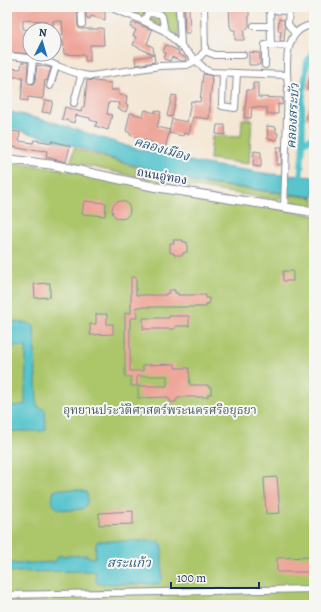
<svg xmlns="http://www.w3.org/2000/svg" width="321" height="612" viewBox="0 0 321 612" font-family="Alegreya,'Noto Serif Thai',serif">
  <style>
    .green { fill: #acc66b; stroke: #647a64 }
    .water { fill: #58c5cd; stroke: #3a7a96 }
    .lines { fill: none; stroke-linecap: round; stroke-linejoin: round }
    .canal { stroke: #58c5cd; stroke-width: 6 }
    .building { fill: #eea699 }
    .minor-casing { stroke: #888b9a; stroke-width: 8 }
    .major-casing { stroke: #888b9a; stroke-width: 10 }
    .minor { stroke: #fff; stroke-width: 6 }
    .major { stroke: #fff; stroke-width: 8 }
    .labels { text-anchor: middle; stroke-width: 4; stroke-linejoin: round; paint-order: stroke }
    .street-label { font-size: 12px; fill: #1b2f5e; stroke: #f6f6f2 }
    .park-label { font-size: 12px; fill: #465c62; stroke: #f6f6f2 }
    .water-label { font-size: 13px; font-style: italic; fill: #2d5c7f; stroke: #f6f6f2 }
  </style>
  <rect width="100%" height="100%" fill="#f6f6f2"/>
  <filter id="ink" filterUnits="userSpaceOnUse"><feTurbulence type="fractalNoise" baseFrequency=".025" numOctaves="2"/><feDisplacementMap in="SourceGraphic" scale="8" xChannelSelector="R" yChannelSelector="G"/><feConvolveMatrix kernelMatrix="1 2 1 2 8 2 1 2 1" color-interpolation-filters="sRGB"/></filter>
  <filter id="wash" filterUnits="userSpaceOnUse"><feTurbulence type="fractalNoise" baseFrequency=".012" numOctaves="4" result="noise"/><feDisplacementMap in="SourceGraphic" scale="16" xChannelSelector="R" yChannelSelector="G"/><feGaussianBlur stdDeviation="0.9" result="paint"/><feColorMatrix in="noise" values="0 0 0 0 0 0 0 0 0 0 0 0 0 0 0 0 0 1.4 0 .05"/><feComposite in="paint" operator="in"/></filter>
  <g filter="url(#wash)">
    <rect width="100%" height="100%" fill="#f4e7d5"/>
    <path class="green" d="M 118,7 L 177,7 L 179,39 L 160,25 Z
      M 242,119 L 252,120 L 249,164 L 210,159 L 212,136 L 241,137 Z
      M 74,148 L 161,175 L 196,183 L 282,193 L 281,199 L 279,200 L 154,181 L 71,162 Z
      M 7,161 L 54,168 L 314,215 L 314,605 L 7,605 Z
      M 290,195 L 314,198 L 314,207 L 293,202 L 290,197 Z"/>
    <path class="water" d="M 7,111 L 56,123 L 130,147 L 198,163 L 270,174 L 314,177 L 314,197 L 197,182 L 119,161 L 75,146 L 7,127 Z
      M 7,322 L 29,323 L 34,326 L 37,406 L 45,410 L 46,429 L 43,431 L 7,431 L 7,406 L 25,405 L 26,347 L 7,346 Z
      M 61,489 L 79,490 L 86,492 C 89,499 88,504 83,509 C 68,510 46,514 54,491 Z
      M 98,541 L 158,541 L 162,544 L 162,580 L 158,584 L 98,584 L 96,580 L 95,571 L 7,572 L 7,562 L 17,564 L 55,562 L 58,556 L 87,555 L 91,558 L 95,558 L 96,544 Z"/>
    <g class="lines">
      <path class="canal" d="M 303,144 L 314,136
        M 300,182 L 303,144 L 302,102 L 307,62 L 314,50"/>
    </g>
    <g id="blocks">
      <path class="building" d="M 10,7 L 77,7 L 78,27 L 80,29 L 98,29 L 98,28 L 103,28 L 104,45 L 90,45 L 90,61 L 85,61 L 85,55 L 64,54 L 63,42 L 54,41 L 54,34 L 63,35 L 62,21 L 53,21 L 53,30 L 46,30 L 46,21 L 23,20 L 23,29 L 30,30 L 30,54 L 7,52 Z
        M 86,7 L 97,7 L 102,9 L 101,11 L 105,12 L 105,20 L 91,16 L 90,19 L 86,17 Z
        M 184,7 L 189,7 L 190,33 L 185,33 Z
        M 229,7 L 249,7 L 249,26 L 246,30 L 244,30 L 244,40 L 235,40 L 235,30 L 232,30 L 230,26 Z
        M 279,19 L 284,20 L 284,24 L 285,28 L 284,41 L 280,41 L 281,31 L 278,31 Z
        M 133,22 L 152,30 L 147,44 L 153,47 L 155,62 L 136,65 L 135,58 L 154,55 L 133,45 L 136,37 L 133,36 L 136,30 L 130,27 Z
        M 166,45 L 179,51 L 178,54 L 186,58 L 185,61 L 181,61 L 172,57 L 170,61 L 164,59 L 166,53 L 163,52 Z
        M 249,52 L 260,53 L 260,65 L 249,65 Z
        M 22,62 L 28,62 L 27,80 L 30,84 L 33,84 L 35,81 L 37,65 L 51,68 L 47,81 L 45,80 L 43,99 L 28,97 L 28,101 L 21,100 L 23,77 L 7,77 L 7,68 L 21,69 Z
        M 312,69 L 314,69 L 314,90 L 307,89 Z
        M 203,74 L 212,76 L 211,79 L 212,79 L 209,119 L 193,117 L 189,134 L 184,133 L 183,136 L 169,133 L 172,119 L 187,122 L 191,101 L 200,102 Z
        M 87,80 L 111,83 L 111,90 L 119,90 L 119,95 L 127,96 L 126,105 L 128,105 L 126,112 L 118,109 L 120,103 L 109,102 L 107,114 L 112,115 L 108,130 L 95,126 L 97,122 L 90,120 L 90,118 L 76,115 L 74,123 L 62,119 L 65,107 L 81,112 L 82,107 L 84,107 L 85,99 Z
        M 253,83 L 258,83 L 258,97 L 283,98 L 282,105 L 278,104 L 278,114 L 267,114 L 267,108 L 252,107 L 251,118 L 244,118 L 247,90 L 253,90 Z
        M 172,95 L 177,96 L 172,117 L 167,116 Z
        M 312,96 L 314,96 L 314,120 L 306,118 Z
        M 45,100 L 53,101 L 50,113 L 42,112 Z
        M 145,110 L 155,113 L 155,110 L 161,112 L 157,127 L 170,130 L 165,148 L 154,145 L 154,143 L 145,140 L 144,143 L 140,142 L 141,139 L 130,135 L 130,133 L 126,131 L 130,113 L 143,116 Z
        M 217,125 L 225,125 L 225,135 L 216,134 Z
        M 267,126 L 276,127 L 276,133 L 278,133 L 277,140 L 268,139 Z
        M 7,131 L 20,132 L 19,141 L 33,143 L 34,140 L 52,143 L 52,141 L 70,146 L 66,162 L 46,157 L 47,151 L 30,149 L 29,150 L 7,146 Z
        M 277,147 L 282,147 L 281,165 L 277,165 Z
        M 254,151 L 261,152 L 261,167 L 253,166 Z
        M 139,168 L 145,170 L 145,172 L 148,172 L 146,178 L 135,176 L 136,170 L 139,170 Z
        M 84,201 L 106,203 L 105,216 L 82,214 Z
        M112 210a9 9 0 1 1 18 0a9 9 0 1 1-18 0Z
        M 173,240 L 183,240 L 183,242 L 187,242 L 187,252 L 183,253 L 183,255 L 174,255 L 174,253 L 170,253 L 170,243 L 174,243 Z
        M 283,271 L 293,271 L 293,281 L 283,281 Z
        M 131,277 L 136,277 L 136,295 L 166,295 L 166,293 L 169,293 L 169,290 L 175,290 L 175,293 L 178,293 L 178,295 L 206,295 L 206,298 L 209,298 L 209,304 L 206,304 L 206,307 L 136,307 L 137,318 L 130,318 L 130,371 L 143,371 L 143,365 L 175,364 L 175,368 L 189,368 L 190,385 L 208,385 L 208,387 L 211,387 L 211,394 L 208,394 L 208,397 L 179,397 L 179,399 L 176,399 L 176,402 L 170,402 L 170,399 L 167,399 L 167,397 L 138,398 L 138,386 L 167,386 L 167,376 L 137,376 L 137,386 L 131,386 L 131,377 L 125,377 L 125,313 L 131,313 Z
        M 50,283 L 50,297 L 35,298 L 34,284 Z
        M 96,314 L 107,314 L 107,324 L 113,324 L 113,334 L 90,335 L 90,324 L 96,324 Z
        M 169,316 L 189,316 L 189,326 L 175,326 L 175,329 L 143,329 L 143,318 L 169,318 Z
        M 277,477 L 280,513 L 266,514 L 264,478 Z
        M 133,511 L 133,524 L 99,525 L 99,513 Z
        M 314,557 L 314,572 L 277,572 L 277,558 Z"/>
    </g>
  </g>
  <g filter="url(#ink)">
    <use href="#blocks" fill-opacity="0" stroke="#888b9a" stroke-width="1"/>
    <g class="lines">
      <g class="minor-casing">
        <path id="minor" d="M 81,7 L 82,24
          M 109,7 L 137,18 L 165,31 L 206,70 L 212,72 L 287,75
          M 179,7 L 181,45
          M 270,7 L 271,45 L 289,46
          M 289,7 L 288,24 L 295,34
          M 269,10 L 289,11
          M 144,21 L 148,13 L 160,14 L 162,16 L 165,31
          M 254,26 L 270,26
          M 205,51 L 215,55 L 243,55
          M 7,56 C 21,57 36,58 50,63 C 64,68 75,75 91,76 L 160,66 L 187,65 L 197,60 L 205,51 L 204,7
          M 265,65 L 265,45 L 271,45
          M 223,73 L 222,106 L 235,108 L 237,73
          M 31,80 L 33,59
          M 50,86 L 56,66
          M 74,103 L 81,76
          M 284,207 L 288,88 C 286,66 283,27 314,25
          M 7,595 L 314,589"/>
      </g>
      <g class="major-casing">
        <path id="major" d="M 7,159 L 54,165 L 155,187 L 314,212"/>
      </g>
      <use href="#minor" class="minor"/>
      <use href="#major" class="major"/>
    </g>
  </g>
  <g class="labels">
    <g class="street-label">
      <text transform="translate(162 176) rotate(10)" y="4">ถนนอู่ทอง</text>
    </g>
    <g class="park-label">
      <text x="160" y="414">อุทยานประวัติศาสตร์พระนครศรีอยุธยา</text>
    </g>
    <g class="water-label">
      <text transform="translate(292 116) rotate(-87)" y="5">คลองสระบัว</text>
      <text transform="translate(162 148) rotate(16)" y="5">คลองเมือง</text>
      <text x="129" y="567">สระแก้ว</text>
    </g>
  </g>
  <rect width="321" height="612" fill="none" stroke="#f6f6f2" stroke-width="24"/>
  <g transform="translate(42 42) rotate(5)"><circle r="19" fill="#f6f6f2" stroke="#9ea6b7"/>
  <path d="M0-3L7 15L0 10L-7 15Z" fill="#1f6fb2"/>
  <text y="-6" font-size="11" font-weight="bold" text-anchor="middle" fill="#1b2f5e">N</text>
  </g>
  <path d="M171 582v6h88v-6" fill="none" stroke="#1b2f5e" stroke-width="2"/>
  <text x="177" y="582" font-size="12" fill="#1b2f5e" stroke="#f6f6f2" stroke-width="3" paint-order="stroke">100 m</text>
</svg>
